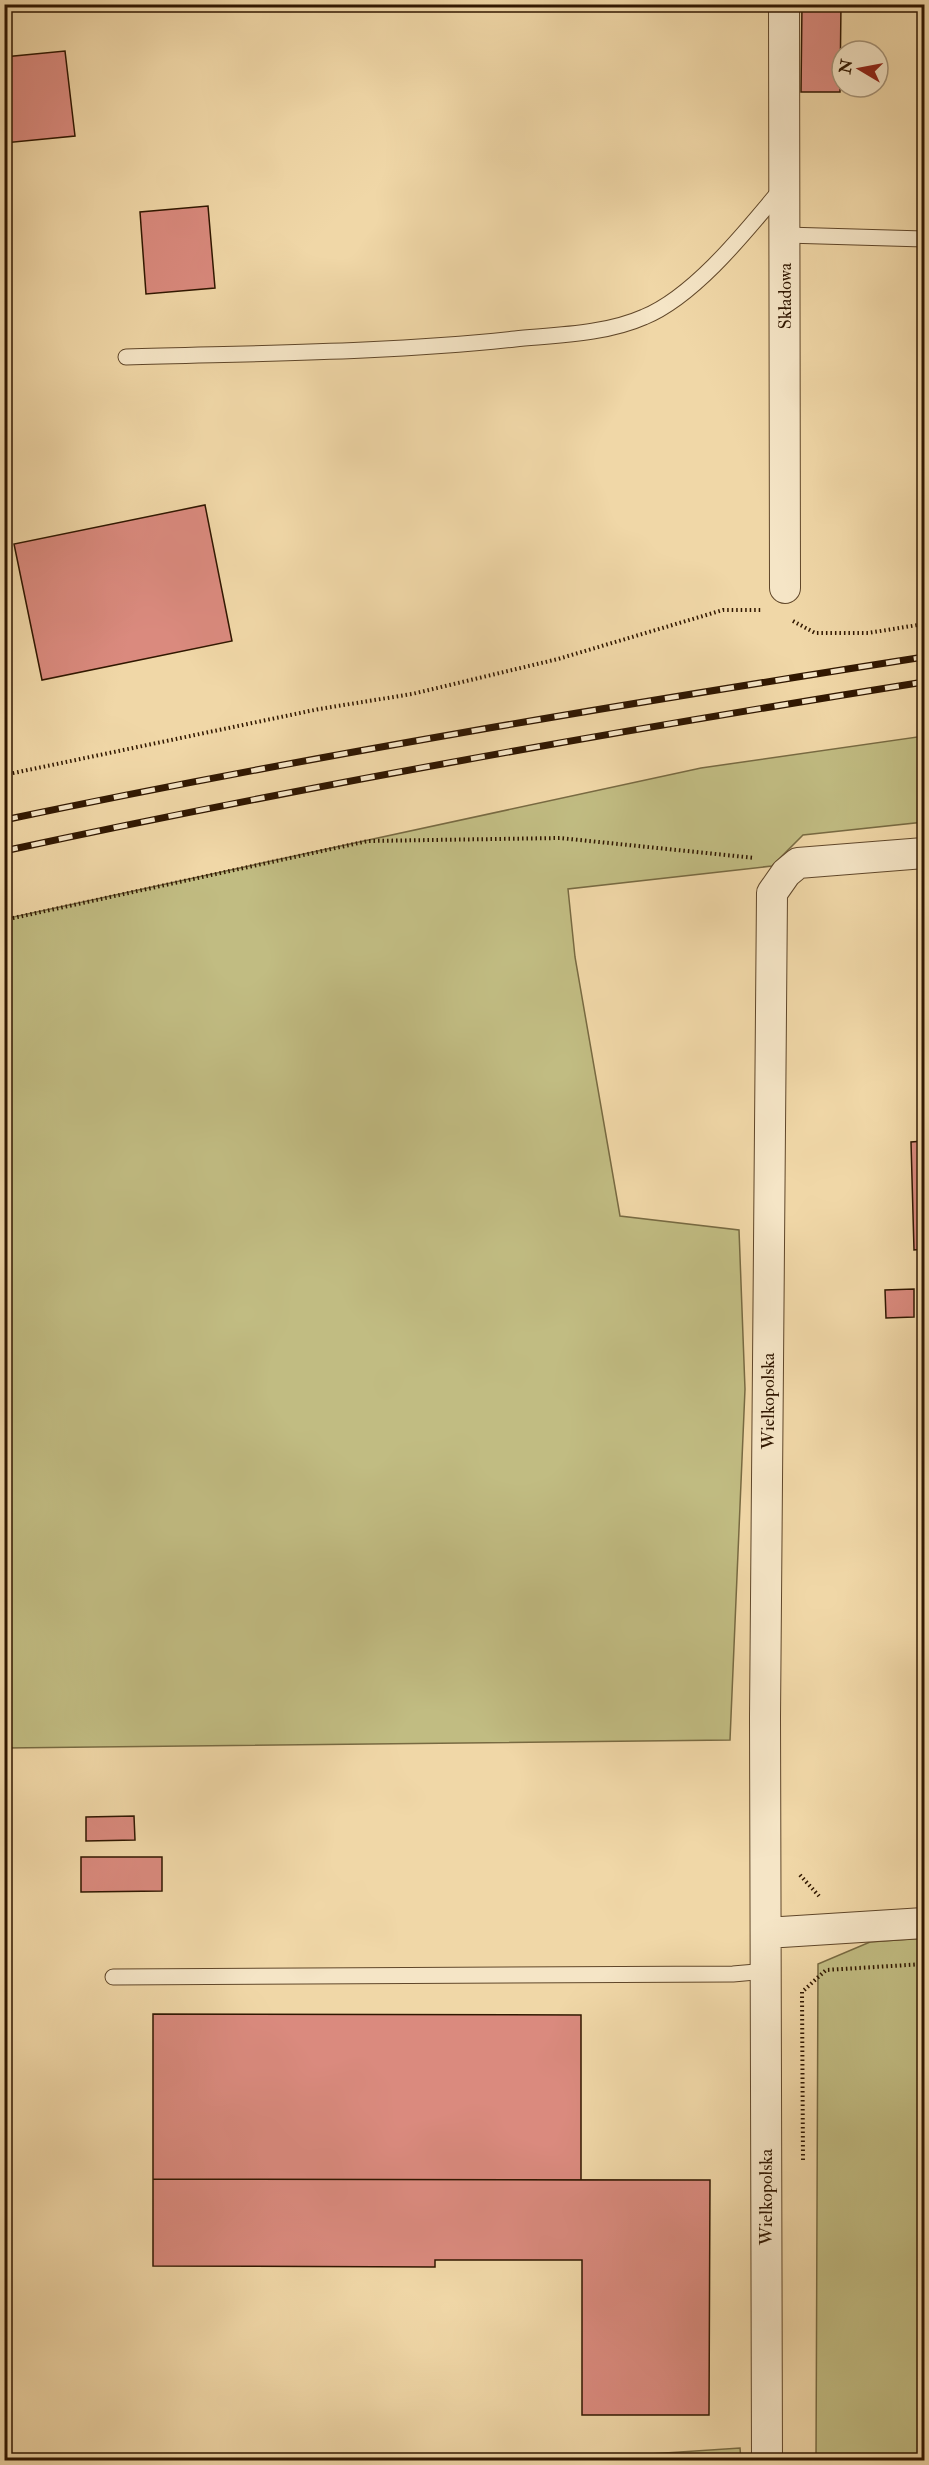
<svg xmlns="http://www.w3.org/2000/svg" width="929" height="2465" viewBox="0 0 929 2465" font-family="'IM FELL Double Pica',serif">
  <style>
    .green { fill: #c1bc82; stroke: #786a42; stroke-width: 1.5 }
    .building { fill: #da8a7e; stroke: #301701; stroke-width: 1.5 }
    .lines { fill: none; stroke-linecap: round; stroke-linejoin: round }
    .service-casing { stroke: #60472a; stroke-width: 17 }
    .minor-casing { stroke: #60472a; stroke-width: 32 }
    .path { stroke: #301701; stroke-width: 4; stroke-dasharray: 1.5 3; stroke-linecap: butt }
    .service { stroke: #f5e5c6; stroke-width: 15 }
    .minor { stroke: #f5e5c6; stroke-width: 30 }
    .rail-casing { stroke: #301701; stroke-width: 7 }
    .rail { stroke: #f5e5c6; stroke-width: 4.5; stroke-dasharray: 14; stroke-linecap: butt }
    .labels { text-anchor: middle; stroke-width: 4.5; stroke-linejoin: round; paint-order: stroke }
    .street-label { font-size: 18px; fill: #301701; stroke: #f5e5c6 }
  </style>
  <rect width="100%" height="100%" fill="#f0d7a7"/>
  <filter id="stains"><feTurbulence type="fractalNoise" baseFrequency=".00333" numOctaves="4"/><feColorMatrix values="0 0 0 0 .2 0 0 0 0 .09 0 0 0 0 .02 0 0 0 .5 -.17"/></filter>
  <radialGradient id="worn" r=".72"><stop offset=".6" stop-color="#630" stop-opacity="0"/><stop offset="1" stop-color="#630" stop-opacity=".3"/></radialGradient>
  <path class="green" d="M 924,736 L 924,822 L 803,835 L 772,866 L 568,889 L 575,957 L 620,1216 L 739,1230 L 745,1389 L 730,1740 L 5,1748 L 4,919 L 701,768 Z
    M 924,1938 L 924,2460 L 816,2460 L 818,1964 L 870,1942 Z
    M 740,2448 L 741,2460 L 559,2460 Z"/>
  <path class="building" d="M 802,4 L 841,4 L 840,92 L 801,92 Z
    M 65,51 L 75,136 L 4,143 L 4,57 Z
    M 208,206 L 215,288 L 146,294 L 140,212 Z
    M 205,505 L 232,641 L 42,680 L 14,544 Z
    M 924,1141 L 924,1249 L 914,1250 L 911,1142 Z
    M 914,1289 L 914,1317 L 886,1318 L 885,1290 Z
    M 134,1816 L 135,1840 L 86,1841 L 86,1817 Z
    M 81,1857 L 162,1857 L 162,1891 L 81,1892 Z
    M 153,2014 L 581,2015 L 581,2180 L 153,2179 Z
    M 153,2179 L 710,2180 L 709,2415 L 582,2415 L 582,2260 L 435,2260 L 435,2267 L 153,2266 Z"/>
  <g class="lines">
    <g class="service-casing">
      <path id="service" d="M 786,235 L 924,239
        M 126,357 C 256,353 386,353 515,339 C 557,335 606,334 644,317 C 695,296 747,230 782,188
        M 113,1977 L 733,1974 L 766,1971"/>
    </g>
    <g class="minor-casing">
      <path id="minor" d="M 784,4 L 785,588
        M 766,1933 L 924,1923
        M 767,2460 L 765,1717 L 772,893 L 786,873 L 798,863 L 924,853"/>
    </g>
    <path class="path" d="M 793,621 L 815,633 L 868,633 L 924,624
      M 4,775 L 319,709 L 412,694 L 558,659 L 723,610 L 761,610
      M 4,920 L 368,841 L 560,838 L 755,858
      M 800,1875 L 819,1896
      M 803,2160 L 802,1992 L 826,1970 L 924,1964"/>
    <use href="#service" class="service"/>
    <use href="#minor" class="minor"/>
    <g class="rail-casing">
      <path id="rail" d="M 4,820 C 309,756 617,705 924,657
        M 4,851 C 309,785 616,731 924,682"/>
    </g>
    <use href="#rail" class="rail"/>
  </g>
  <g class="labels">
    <g class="street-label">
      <text transform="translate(785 296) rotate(-90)" y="6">Składowa</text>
      <text transform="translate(768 1401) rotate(-90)" y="6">Wielkopolska</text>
      <text transform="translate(766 2197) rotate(-90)" y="6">Wielkopolska</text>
    </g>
  </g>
  <rect width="929" height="2465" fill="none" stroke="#f0d7a7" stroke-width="24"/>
  <rect x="6" y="6" width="917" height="2453" fill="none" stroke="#301701" stroke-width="3"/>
  <rect x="12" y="12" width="905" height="2441" fill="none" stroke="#301701" stroke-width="1.5"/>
  <g transform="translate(860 69) rotate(280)"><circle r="28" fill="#f5e5c6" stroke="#a69377" stroke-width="1.5"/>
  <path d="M0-4.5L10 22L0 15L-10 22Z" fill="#8f2418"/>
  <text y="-9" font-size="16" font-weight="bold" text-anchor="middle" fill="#301701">N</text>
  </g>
  <rect width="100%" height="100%" filter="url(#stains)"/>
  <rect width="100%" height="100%" fill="url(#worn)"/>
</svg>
